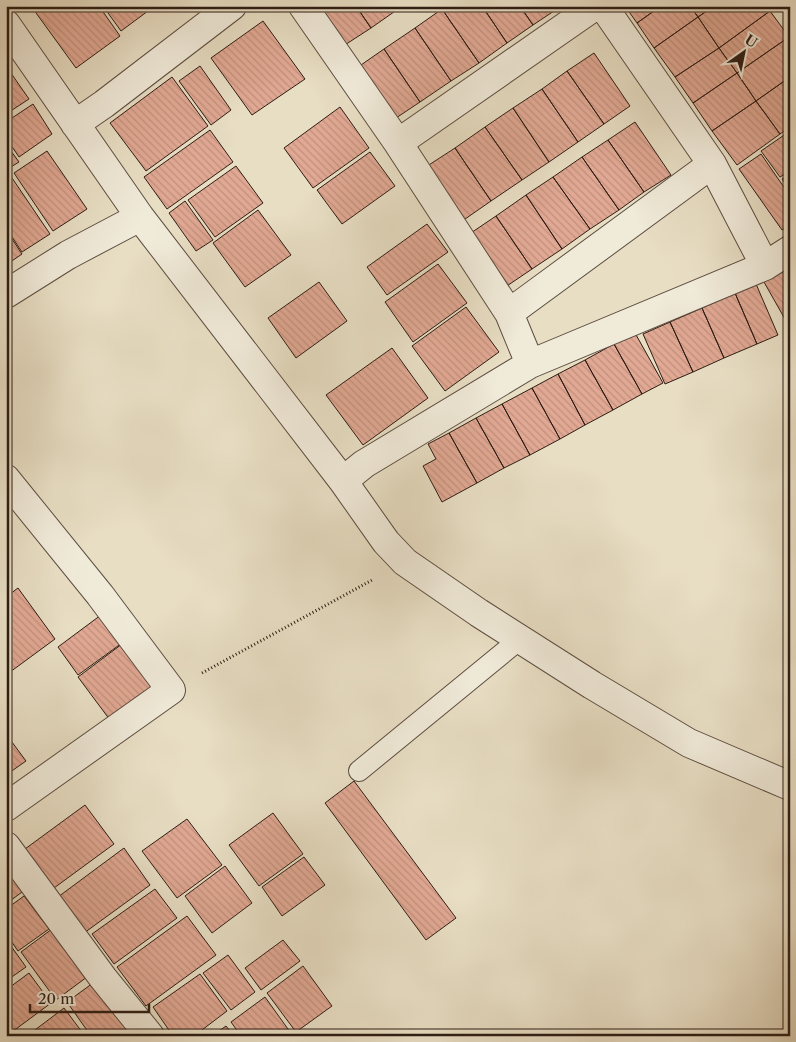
<svg xmlns="http://www.w3.org/2000/svg" width="796" height="1042" viewBox="0 0 796 1042" font-family="'Libre Caslon Text',serif">
  <style>
    .building { fill: url(#building-back-hatch); stroke: #2e1d14 }
    .lines { fill: none; stroke-linecap: round; stroke-linejoin: round }
    .lane-casing { stroke: #5c4d40; stroke-width: 22 }
    .street-casing { stroke: #5c4d40; stroke-width: 30 }
    .path { stroke: #2e1d14; stroke-width: 3; stroke-dasharray: 1 2.5; stroke-linecap: butt }
    .lane { stroke: #f0ead9; stroke-width: 20 }
    .street { stroke: #f0ead9; stroke-width: 28 }
  </style>
  <defs>
    <pattern id="building-back-hatch" width="6" height="6" patternUnits="userSpaceOnUse" patternTransform="scale(1.25)"><rect width="6" height="6" fill="#e1a893"/><path d="M-1 5l2 2M0 0l6 6M5-1l2 2" fill="none" stroke="#c1907e"/></pattern>
  </defs>
  <rect width="100%" height="100%" fill="#e8dec4"/>
  <filter id="stains"><feTurbulence type="fractalNoise" baseFrequency=".004" numOctaves="4"/><feColorMatrix values="0 0 0 0 .2 0 0 0 0 .09 0 0 0 0 .02 0 0 0 .5 -.17"/></filter>
  <radialGradient id="worn" r=".72"><stop offset=".6" stop-color="#630" stop-opacity="0"/><stop offset="1" stop-color="#630" stop-opacity=".3"/></radialGradient>
  <path class="building" d="M 31,6 L 99,6 L 120,36 L 76,68 Z
    M 103,6 L 151,6 L 152,8 L 121,31 Z
    M 303,6 L 356,6 L 371,28 L 334,52 Z
    M 356,6 L 401,6 L 401,7 L 371,28 Z
    M 446,6 L 482,6 L 507,43 L 479,63 L 442,9 Z
    M 482,6 L 520,6 L 533,25 L 507,43 Z
    M 520,6 L 559,6 L 560,7 L 533,25 Z
    M 625,6 L 661,6 L 637,23 Z
    M 661,6 L 690,6 L 698,17 L 654,48 L 637,23 Z
    M 690,6 L 714,6 L 698,17 Z
    M 714,6 L 767,6 L 770,11 L 719,48 L 698,17 Z
    M 442,9 L 479,63 L 451,81 L 415,28 Z
    M 770,11 L 789,37 L 737,73 L 719,48 Z
    M 698,17 L 719,48 L 675,77 L 654,48 Z
    M 263,21 L 305,79 L 252,115 L 211,58 Z
    M 415,28 L 451,81 L 420,102 L 384,49 Z
    M 789,37 L 790,77 L 756,101 L 737,73 Z
    M 719,48 L 737,73 L 693,103 L 675,77 Z
    M 384,49 L 420,102 L 384,126 L 348,74 Z
    M 594,53 L 630,106 L 604,124 L 567,71 Z
    M 6,66 L 29,99 L 6,114 Z
    M 200,66 L 231,110 L 211,125 L 179,81 Z
    M 567,71 L 604,124 L 578,142 L 542,89 Z
    M 737,73 L 756,101 L 712,131 L 693,103 Z
    M 172,77 L 208,126 L 146,171 L 110,123 Z
    M 790,77 L 790,127 L 780,134 L 756,101 Z
    M 542,89 L 578,142 L 549,162 L 513,108 Z
    M 756,101 L 780,134 L 737,165 L 712,131 Z
    M 33,104 L 52,134 L 19,157 L 6,138 L 6,122 Z
    M 340,107 L 369,148 L 313,188 L 284,148 Z
    M 513,108 L 549,162 L 522,180 L 485,127 Z
    M 635,122 L 671,175 L 644,192 L 608,140 Z
    M 485,127 L 522,180 L 491,201 L 455,148 Z
    M 210,130 L 233,162 L 167,209 L 144,177 Z
    M 790,131 L 790,171 L 780,177 L 761,151 Z
    M 608,140 L 644,192 L 619,210 L 582,157 Z
    M 6,144 L 19,162 L 6,170 Z
    M 455,148 L 491,201 L 455,226 L 418,172 Z
    M 47,151 L 87,209 L 53,231 L 14,173 Z
    M 370,152 L 395,186 L 342,224 L 317,190 Z
    M 761,154 L 790,196 L 790,225 L 782,230 L 739,169 Z
    M 582,157 L 619,210 L 590,229 L 553,177 Z
    M 236,166 L 263,203 L 215,237 L 188,200 Z
    M 790,174 L 790,190 L 782,179 Z
    M 10,175 L 50,234 L 22,252 L 6,228 L 6,178 Z
    M 553,177 L 590,229 L 562,249 L 526,195 Z
    M 526,195 L 562,249 L 532,269 L 496,216 Z
    M 185,201 L 213,240 L 196,251 L 169,213 Z
    M 258,210 L 291,255 L 245,287 L 213,243 Z
    M 496,216 L 532,269 L 495,294 L 459,241 Z
    M 427,224 L 448,252 L 387,295 L 367,267 Z
    M 6,230 L 22,254 L 6,265 Z
    M 438,264 L 467,303 L 413,342 L 385,302 Z
    M 790,268 L 790,328 L 764,282 Z
    M 319,282 L 347,321 L 296,358 L 268,318 Z
    M 756,284 L 778,335 L 757,344 L 735,293 Z
    M 735,293 L 757,344 L 724,358 L 702,308 Z
    M 466,307 L 499,352 L 445,391 L 412,346 Z
    M 702,308 L 724,358 L 693,372 L 670,322 Z
    M 670,322 L 693,372 L 665,384 L 643,334 Z
    M 635,333 L 663,383 L 642,394 L 614,344 Z
    M 614,344 L 642,394 L 613,410 L 585,360 Z
    M 392,348 L 428,398 L 363,445 L 326,395 Z
    M 585,360 L 613,410 L 585,425 L 558,374 Z
    M 558,374 L 585,425 L 560,439 L 532,388 Z
    M 532,388 L 560,439 L 530,455 L 502,404 Z
    M 502,404 L 530,455 L 504,468 L 476,418 Z
    M 476,418 L 504,468 L 477,483 L 449,433 Z
    M 449,433 L 477,483 L 442,502 L 423,466 L 436,459 L 428,444 Z
    M 18,588 L 55,639 L 6,675 L 6,597 Z
    M 101,615 L 122,643 L 78,675 L 58,647 Z
    M 122,644 L 154,687 L 110,720 L 78,677 Z
    M 6,734 L 26,761 L 6,775 Z
    M 354,781 L 456,918 L 426,940 L 325,803 Z
    M 85,805 L 114,844 L 54,888 L 25,849 Z
    M 273,813 L 303,854 L 259,886 L 229,845 Z
    M 187,819 L 222,865 L 177,898 L 142,851 Z
    M 124,848 L 150,885 L 84,933 L 58,897 Z
    M 304,857 L 325,885 L 282,916 L 262,887 Z
    M 225,866 L 252,903 L 212,933 L 185,896 Z
    M 6,867 L 26,889 L 6,904 Z
    M 155,889 L 177,918 L 114,964 L 92,934 Z
    M 24,896 L 49,929 L 18,951 L 6,934 L 6,909 Z
    M 187,916 L 216,955 L 146,1006 L 117,967 Z
    M 56,926 L 91,974 L 56,1000 L 21,952 Z
    M 6,939 L 26,967 L 6,981 Z
    M 283,940 L 300,961 L 261,990 L 245,968 Z
    M 228,955 L 255,992 L 231,1010 L 203,973 Z
    M 303,966 L 332,1006 L 296,1032 L 267,993 Z
    M 29,973 L 51,1003 L 12,1032 L 6,1023 L 6,990 Z
    M 200,974 L 227,1011 L 194,1036 L 173,1036 L 153,1007 Z
    M 93,983 L 130,1034 L 127,1036 L 91,1036 L 67,1002 Z
    M 265,997 L 293,1036 L 241,1036 L 231,1022 Z
    M 64,1008 L 85,1036 L 27,1036 Z
    M 226,1026 L 234,1036 L 212,1036 Z"/>
  <g class="lines">
    <g class="lane-casing">
      <path id="lane" d="M 359,771 L 520,639"/>
    </g>
    <g class="street-casing">
      <path id="street" d="M 303,6 L 398,143 L 509,313 L 530,364
        M 603,6 L 712,164 L 765,266
        M 6,24 L 140,217 L 343,481 L 386,542 L 405,562 L 479,613 L 592,685 L 689,743 L 790,786
        M 75,124 L 104,104 L 232,6
        M 398,143 L 595,6
        M 6,294 L 68,255 L 140,217
        M 509,313 L 712,164
        M 6,479 L 100,595 L 171,690 L 6,807
        M 343,481 L 364,464 L 530,364 L 765,266 L 790,250
        M 6,846 L 103,978 L 150,1036"/>
    </g>
    <path class="path" d="M 202,673 L 374,579"/>
    <use href="#lane" class="lane"/>
    <use href="#street" class="street"/>
  </g>
  <rect width="796" height="1042" fill="none" stroke="#e8dec4" stroke-width="25"/>
  <rect x="8" y="8" width="781" height="1027" fill="none" stroke="#2e1d14" stroke-width="2.5"/>
  <rect x="12" y="12" width="771" height="1017" fill="none" stroke="#2e1d14"/>
  <g transform="translate(744 52) rotate(33)" stroke="#f0ead9" stroke-width="4" paint-order="stroke">
  <path d="M0-4L9 19L0 12L-9 19Z" fill="#2e1d14"/>
  <text y="-8" font-size="14" font-weight="bold" text-anchor="middle" fill="#2e1d14">U</text>
  </g>
  <path d="M30 1004v8h119v-8" fill="none" stroke="#2e1d14" stroke-width="2.5"/>
  <text x="38" y="1004" font-size="15" fill="#2e1d14" stroke="#f0ead9" stroke-width="4" paint-order="stroke">20 m</text>
  <rect width="100%" height="100%" filter="url(#stains)"/>
  <rect width="100%" height="100%" fill="url(#worn)"/>
</svg>
